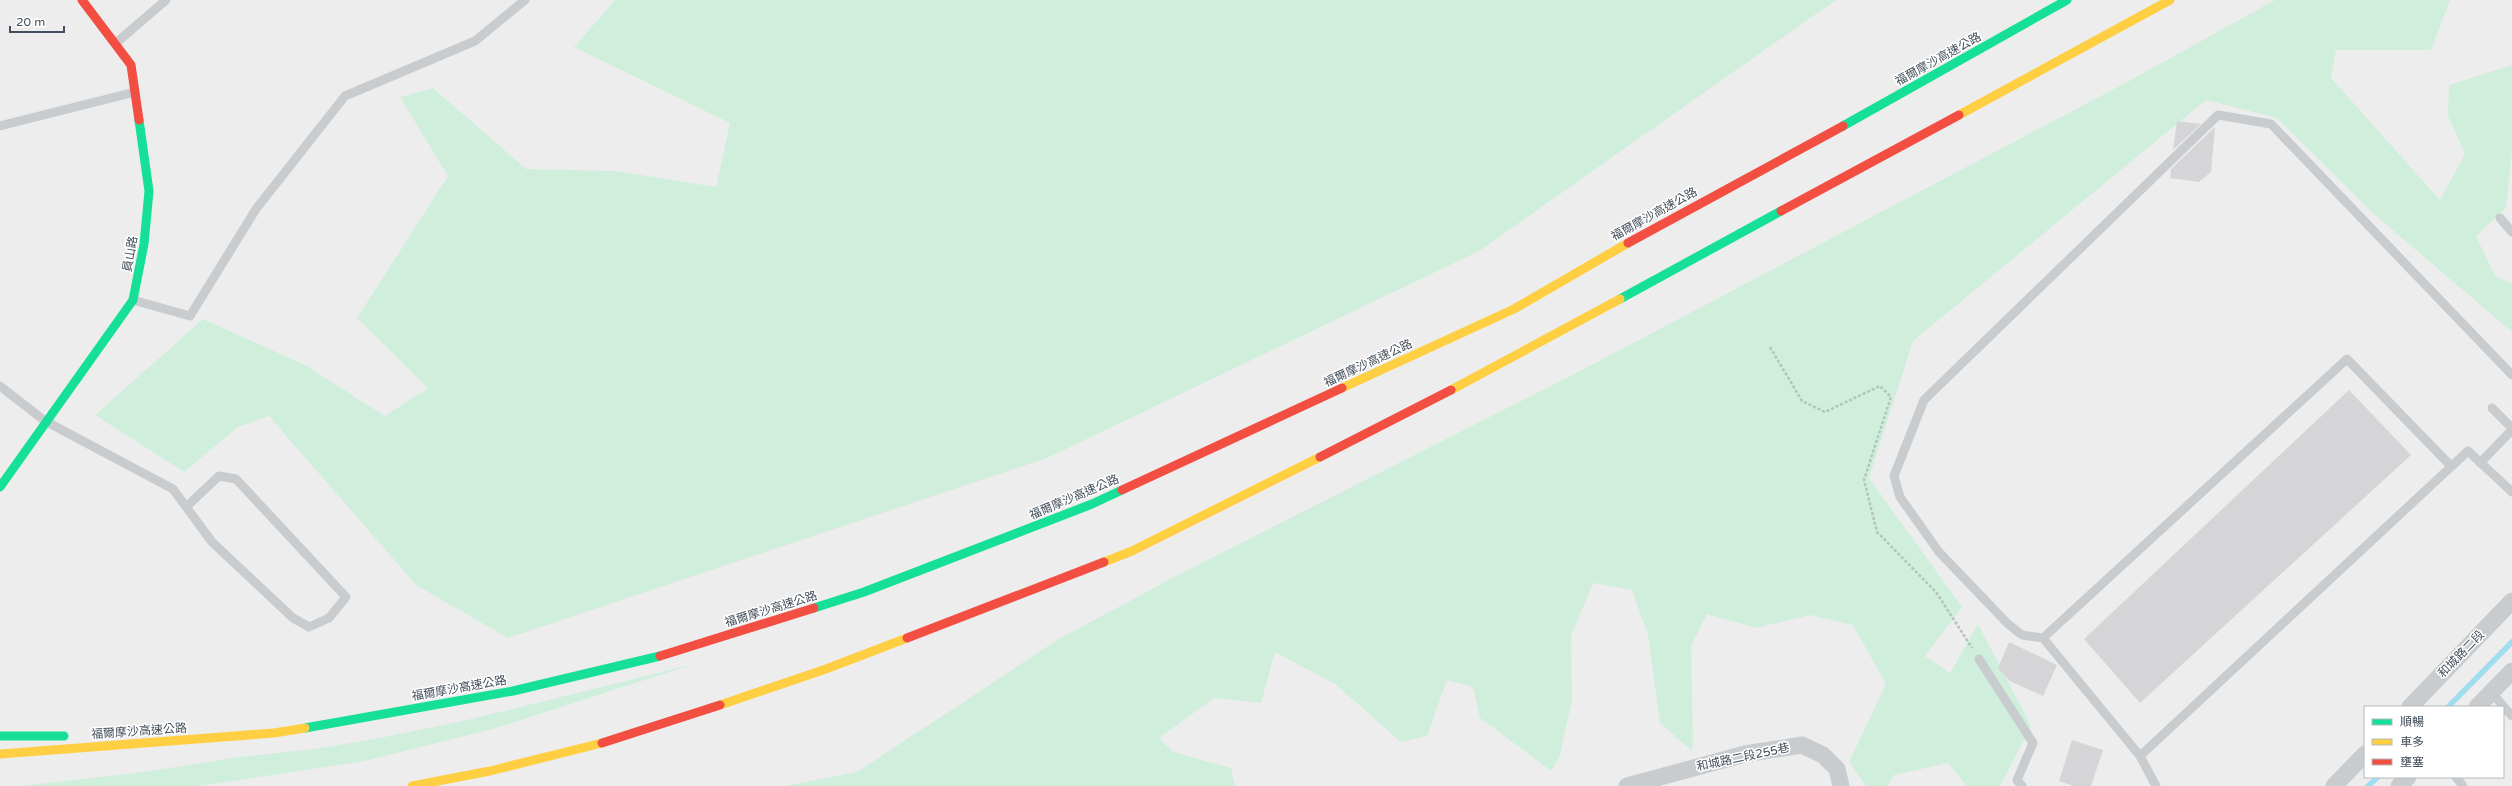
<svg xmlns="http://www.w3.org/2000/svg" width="2512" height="786" viewBox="0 0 2512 786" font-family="'Varela Round','Noto Sans TC',sans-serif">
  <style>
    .green { fill: #cfefdc }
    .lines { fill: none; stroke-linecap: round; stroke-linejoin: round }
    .stream { stroke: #a0ddf0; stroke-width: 5.5 }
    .building { fill: #d5d5d7 }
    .path { stroke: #b4c2bf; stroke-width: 2.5; stroke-dasharray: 3 2; stroke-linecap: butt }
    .lane { stroke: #c9ccce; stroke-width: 9 }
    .street { stroke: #c9ccce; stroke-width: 17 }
    .fast { stroke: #16e098; stroke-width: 9 }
    .slow { stroke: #ffcf43; stroke-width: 9 }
    .jam { stroke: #f24e42; stroke-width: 9 }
    .labels { text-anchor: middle; stroke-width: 3; stroke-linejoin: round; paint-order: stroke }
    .street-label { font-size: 12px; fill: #434f5b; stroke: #fff }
  </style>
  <rect width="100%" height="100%" fill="#eeeded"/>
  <path class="green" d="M 615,0 L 1836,0 L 1479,251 L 1047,458 L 508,638 L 416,585 L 269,416 L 238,427 L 184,472 L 95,415 L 203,319 L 305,365 L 385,416 L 428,388 L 357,318 L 448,176 L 400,97 L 433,88 L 526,169 L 616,171 L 716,187 L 730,123 L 574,47 Z
    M 2275,0 L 2450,0 L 2431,50 L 2336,50 L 2331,78 L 2440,200 L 2465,154 L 2448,116 L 2449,85 L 2512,65 L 2512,152 L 2506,208 L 2476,236 L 2495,276 L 2512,284 L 2512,332 L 2375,215 L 2277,118 L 2206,100 L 1913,341 L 1869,478 L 1962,607 L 1925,656 L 1950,673 L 1978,624 L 2031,726 L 2000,786 L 1967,786 L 1948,763 L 1894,775 L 1887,786 L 1866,786 L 1849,762 L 1886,684 L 1853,625 L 1810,615 L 1756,628 L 1707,614 L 1691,646 L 1693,740 L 1692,751 L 1660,723 L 1648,635 L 1632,590 L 1593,583 L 1571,636 L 1572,701 L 1559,758 L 1551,771 L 1480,718 L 1473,687 L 1447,680 L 1427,736 L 1401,742 L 1335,684 L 1275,652 L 1261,703 L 1214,698 L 1159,738 L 1173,752 L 1231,768 L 1235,786 L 785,786 L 857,772 L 1059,639 L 1178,575 L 1582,370 L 2131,80 Z
    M 694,664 L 493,729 L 365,761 L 199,786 L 21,786 L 144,772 L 239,757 L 315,749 L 380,738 L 467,720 Z"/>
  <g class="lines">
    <path class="stream" d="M 2448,707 L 2512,642
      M 2368,786 L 2378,777"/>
  </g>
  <path class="building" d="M 2177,121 L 2201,124 L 2173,150 Z
    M 2215,127 L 2211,172 L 2199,182 L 2170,178 L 2171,169 Z
    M 2349,390 L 2411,455 L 2140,703 L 2084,639 Z
    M 2009,642 L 2057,665 L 2043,696 L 2010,681 L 1998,668 Z
    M 2072,740 L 2103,750 L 2091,786 L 2074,786 L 2059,781 Z"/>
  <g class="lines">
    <path class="path" d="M 1770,347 L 1802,401 L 1825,412 L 1880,386 L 1891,397 L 1864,480 L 1877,532 L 1936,592 L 1972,648"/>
    <path class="lane" d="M 116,43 L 166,0
      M 0,126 L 135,92
      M 2500,218 L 2512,232
      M 133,300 L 190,316 L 256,209 L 345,96 L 475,41 L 525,0
      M 0,386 L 45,421 L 173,489 L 212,542 L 293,618 L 309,627 L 329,618 L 346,597 L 236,479 L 219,476 L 186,507
      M 2492,408 L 2512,428
      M 2480,463 L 2512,430
      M 2043,638 L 2347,359 L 2451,466
      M 1979,659 L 2033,743 L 2017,780 L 2022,786
      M 2491,692 L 2512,716
      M 2140,756 L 2468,451 L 2512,492
      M 2456,777 L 2463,786
      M 2156,786 L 2140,756 L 2043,638 L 2022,635 L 2008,624 L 1939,552 L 1900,497 L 1894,476 L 1924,400 L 2218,115 L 2271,124 L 2512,375"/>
    <path class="street" d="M 2410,707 L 2512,601
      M 2477,707 L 2512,671
      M 1627,786 L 1745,754 L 1802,745 L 1823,755 L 1837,769 L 1841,786
      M 2334,786 L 2365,754
      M 2399,786 L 2408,777"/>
    <path class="fast" d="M 1843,126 L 2067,0
      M 1620,299 L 1781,211
      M 0,487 L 133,300 L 144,244 L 149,191 L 139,120
      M 814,608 L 864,592 L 1092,504 L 1122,490
      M 305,728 L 513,691 L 660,656
      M 0,736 L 64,736"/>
    <path class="slow" d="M 1959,115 L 2170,0
      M 1342,388 L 1514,309 L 1628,243
      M 1451,390 L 1620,299
      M 1104,562 L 1132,551 L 1320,457
      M 720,705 L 826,669 L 907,638
      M 0,754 L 274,733 L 305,728
      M 412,786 L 490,771 L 602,743"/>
    <path class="jam" d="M 82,0 L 131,65 L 139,120
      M 1781,211 L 1959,115
      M 1628,243 L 1843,126
      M 1320,457 L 1451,390
      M 1122,490 L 1342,388
      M 907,638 L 1104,562
      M 660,656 L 814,608
      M 602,743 L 720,705"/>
  </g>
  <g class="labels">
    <g class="street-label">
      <text transform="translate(1938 59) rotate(-29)" y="4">福爾摩沙高速公路</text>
      <text transform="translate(1654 214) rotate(-29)" y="4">福爾摩沙高速公路</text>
      <text transform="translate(130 254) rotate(-80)" y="4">員山路</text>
      <text transform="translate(1368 363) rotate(-25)" y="4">福爾摩沙高速公路</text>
      <text transform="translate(1074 497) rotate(-23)" y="4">福爾摩沙高速公路</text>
      <text transform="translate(771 609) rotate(-17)" y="4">福爾摩沙高速公路</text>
      <text transform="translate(2461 654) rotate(-46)" y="4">和城路二段</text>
      <text transform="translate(459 688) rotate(-10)" y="4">福爾摩沙高速公路</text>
      <text transform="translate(139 731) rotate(-4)" y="4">福爾摩沙高速公路</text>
      <text transform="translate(1743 757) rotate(-12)" y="4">和城路二段255巷</text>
    </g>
  </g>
  <rect x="2364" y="706" width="140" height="72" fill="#ffffff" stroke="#b4b9bd"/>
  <rect x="2372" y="719" width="20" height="6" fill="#16e098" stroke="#b4b9bd"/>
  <text x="2400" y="726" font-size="12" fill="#434f5b">順暢</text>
  <rect x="2372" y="739" width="20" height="6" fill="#ffcf43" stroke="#b4b9bd"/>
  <text x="2400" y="746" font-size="12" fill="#434f5b">車多</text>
  <rect x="2372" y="759" width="20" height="6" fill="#f24e42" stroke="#b4b9bd"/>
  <text x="2400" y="766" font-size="12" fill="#434f5b">壅塞</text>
  <path d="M10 26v6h54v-6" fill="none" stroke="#434f5b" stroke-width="2"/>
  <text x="16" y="26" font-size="12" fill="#434f5b" stroke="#ffffff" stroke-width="3" paint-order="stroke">20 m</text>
</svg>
